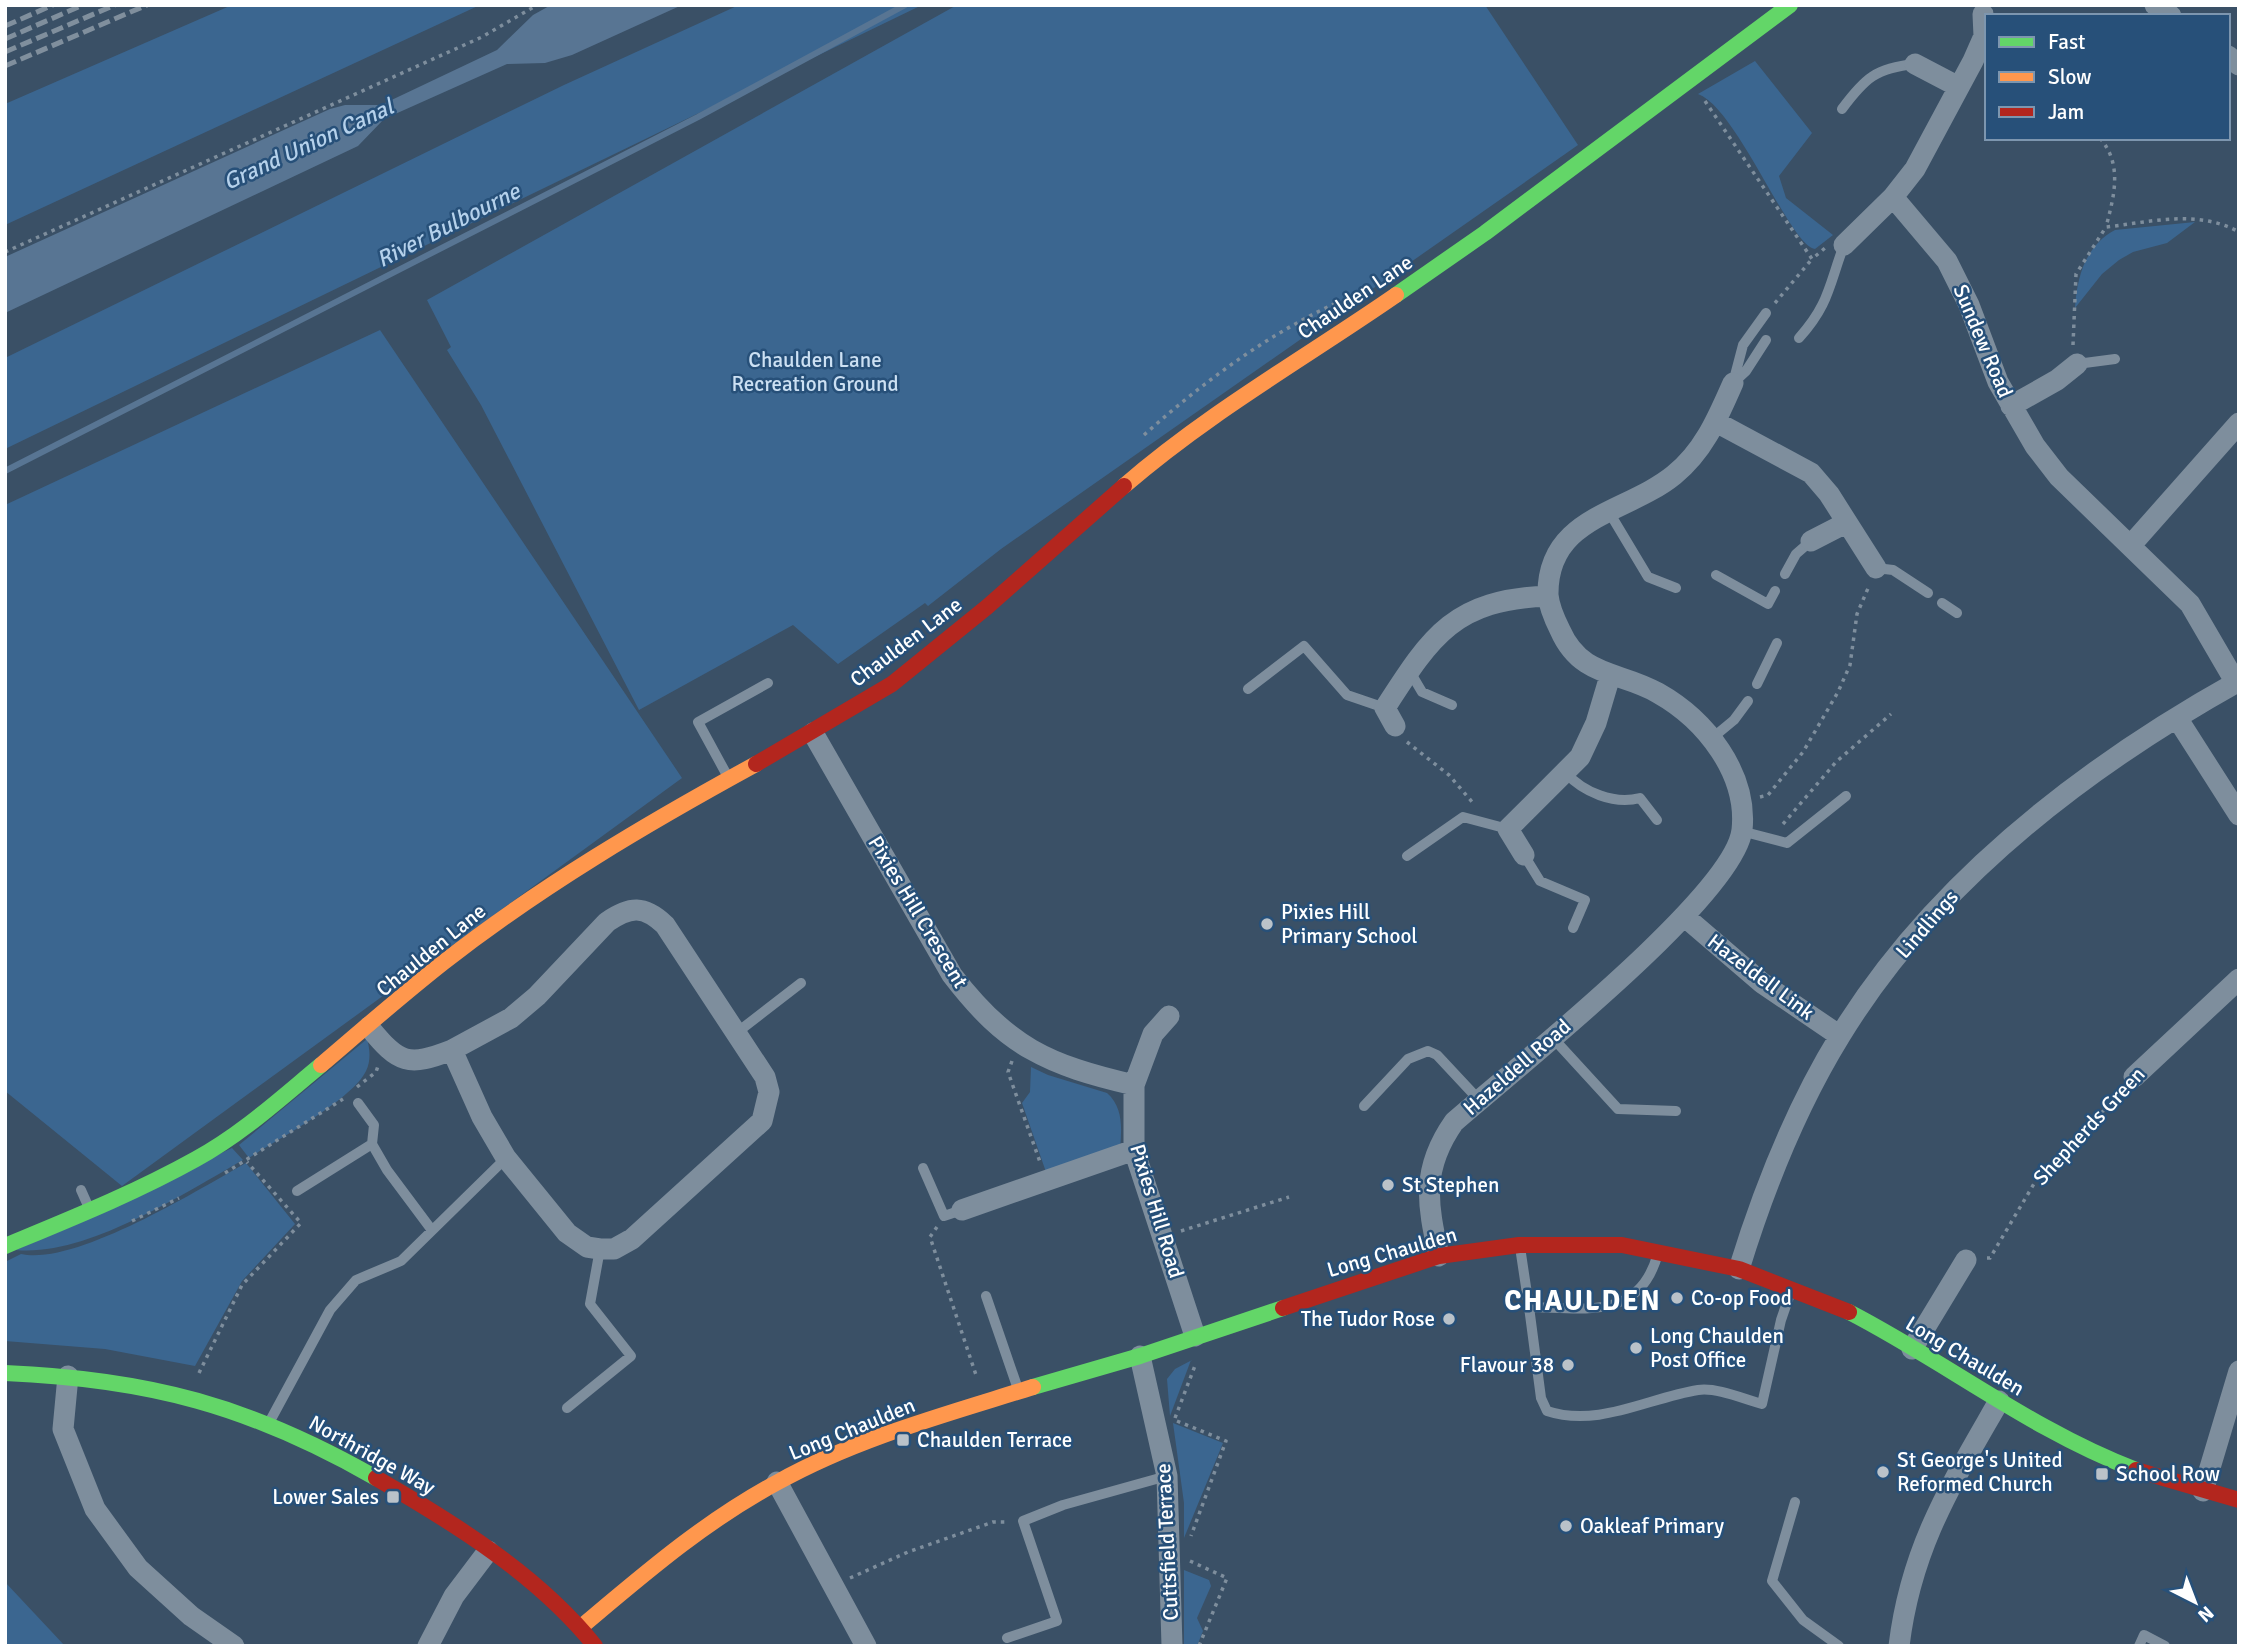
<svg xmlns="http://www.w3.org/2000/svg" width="2244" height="1651" viewBox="0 0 2244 1651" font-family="Signika,sans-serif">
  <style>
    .green { fill: #3b6690 }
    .water { fill: #587593 }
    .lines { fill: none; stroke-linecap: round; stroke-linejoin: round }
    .stream { stroke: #587593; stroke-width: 6 }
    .path { stroke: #7e8e9d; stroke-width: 3.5; stroke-dasharray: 3.5 5; stroke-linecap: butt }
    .lane { stroke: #7e8e9d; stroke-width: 10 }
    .street { stroke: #7e8e9d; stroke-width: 21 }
    .fast { stroke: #63d668; stroke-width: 16 }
    .slow { stroke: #ff974d; stroke-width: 16 }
    .jam { stroke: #b3261e; stroke-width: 16 }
    .rail { stroke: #808f9d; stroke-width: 5; stroke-dasharray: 12 5; stroke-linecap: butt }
    .poi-dot { fill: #bac2c9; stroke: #275079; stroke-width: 2.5 }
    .labels { text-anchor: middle; stroke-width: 5; stroke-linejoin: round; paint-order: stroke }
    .street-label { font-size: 21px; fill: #fff; stroke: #275079 }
    .park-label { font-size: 21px; fill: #cce0f3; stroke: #275079 }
    .poi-label { font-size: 21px; fill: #fff; stroke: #275079; text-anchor: start }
    .water-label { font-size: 23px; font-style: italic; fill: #b5d1eb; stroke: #275079 }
    .district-label { font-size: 28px; font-weight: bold; letter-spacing: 2px; fill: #fff; stroke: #275079 }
  </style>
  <rect width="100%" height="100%" fill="#3a5066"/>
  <path class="green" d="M 232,5 L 480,5 L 5,225 L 5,104 Z
    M 739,5 L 922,5 L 5,449 L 5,358 L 564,85 Z
    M 957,5 L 1485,5 L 1578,145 L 1001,549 L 928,606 L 925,603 L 838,664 L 793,625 L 639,710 L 481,405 L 447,350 L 451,347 L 427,300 Z
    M 1755,61 L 1812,133 L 1779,176 L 1786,198 L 1833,235 L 1815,249 C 1790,246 1737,108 1698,94 Z
    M 2195,222 L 2167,243 L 2133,252 L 2119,260 L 2102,274 L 2075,308 C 2077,277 2085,246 2115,230 Z
    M 380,330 L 682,778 L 122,1186 L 5,1091 L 5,505 Z
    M 367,1039 C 370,1049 371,1061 366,1071 C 352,1100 278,1139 249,1158 L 239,1145 Z
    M 1031,1067 L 1048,1075 L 1107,1093 C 1123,1107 1122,1128 1120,1148 L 1046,1172 L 1022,1103 L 1030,1092 Z
    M 232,1148 L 243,1160 C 183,1194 86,1257 16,1250 Z
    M 246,1163 L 295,1224 L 242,1281 L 195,1366 L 105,1349 L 5,1341 L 5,1262 L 21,1254 C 75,1266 196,1191 246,1163 Z
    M 1192,1360 L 1191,1360 L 1170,1416 L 1167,1379 L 1175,1369 Z
    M 1173,1423 L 1223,1443 L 1184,1538 L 1184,1503 Z
    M 1184,1570 L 1209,1580 L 1211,1586 L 1197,1618 L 1203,1631 L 1197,1646 L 1184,1646 Z
    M 5,1582 L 65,1646 L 5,1646 Z"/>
  <path class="water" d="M 551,5 L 682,5 L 572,55 L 545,63 L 507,64 L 384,119 L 358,146 L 5,313 L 5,257 L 330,109 L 345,105 L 381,105 L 497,50 L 533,15 Z"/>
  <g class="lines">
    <path class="stream" d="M 5,471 L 698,117 L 905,5"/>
    <path class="path" d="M 1705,101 L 1812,259 L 1825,248
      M 2100,138 C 2123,165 2114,196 2106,227
      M 5,252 L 482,37 L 537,5
      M 1775,303 L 1812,259
      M 2073,345 L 2076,274 L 2106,227 C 2151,222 2197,209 2239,232
      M 1144,435 C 1202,383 1265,336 1336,303
      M 1407,742 L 1449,775 L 1473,803
      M 1760,797 L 1768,795 L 1803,752 L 1838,692 L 1850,665 L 1857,614 L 1869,586
      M 1783,824 L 1836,762 L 1891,714
      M 1012,1061 L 1008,1072 L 1040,1162
      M 357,1087 L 376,1072 L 378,1066
      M 225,1173 L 343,1099
      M 132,1221 L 179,1198
      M 937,1227 L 930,1237 L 977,1378
      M 1181,1231 L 1289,1197
      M 1987,1258 L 1990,1258 L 2038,1177 L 2122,1092
      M 199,1373 L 242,1285 L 301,1223 L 247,1162
      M 1175,1418 L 1196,1363
      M 1177,1421 L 1226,1441 L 1191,1536
      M 1190,1561 L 1227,1578 L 1199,1646
      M 850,1578 L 908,1552 L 993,1522 L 1007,1522"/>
    <path class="lane" d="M 1842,109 C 1865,78 1876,68 1915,64
      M 1799,338 C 1829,305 1829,285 1844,245
      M 2077,364 L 2115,359
      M 1733,383 L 1743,345 L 1766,313
      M 1733,383 L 1746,371 L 1766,340
      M 1609,512 L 1648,577 L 1676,588
      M 1876,568 L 1893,570 L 1928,593
      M 1785,574 L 1796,554 L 1811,541
      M 1716,575 L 1768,604 L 1775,591
      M 1942,603 L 1957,613
      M 1409,670 L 1422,692 L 1452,705
      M 1757,684 L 1777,643
      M 1248,689 L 1304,646 L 1347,695 L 1385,708
      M 1711,739 L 1734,720 L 1748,701
      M 1566,773 C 1583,792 1614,805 1640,798 L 1657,820
      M 728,777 L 698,722 L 768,683
      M 1741,831 L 1787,843 L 1846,796
      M 1524,855 L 1540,881 L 1585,900 L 1573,928
      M 1407,856 L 1463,817 L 1508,829
      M 735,1034 L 801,983
      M 1552,1037 L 1618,1109 L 1676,1111
      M 358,1103 L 374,1125 L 372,1144
      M 1364,1106 L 1408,1059 L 1428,1051 L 1437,1055 L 1479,1100
      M 923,1168 L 944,1216 L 962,1210
      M 81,1190 L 89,1208
      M 297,1191 L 372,1144 L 387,1170 L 431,1229
      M 1520,1247 L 1529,1307 C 1585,1308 1640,1321 1658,1253
      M 986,1296 L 1018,1389
      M 1529,1307 L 1541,1398 L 1547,1411 C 1598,1428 1648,1398 1698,1390 C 1716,1387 1744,1399 1762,1404 L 1781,1320 L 1791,1291
      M 567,1408 L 631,1356 L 590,1304 L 600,1249
      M 270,1421 L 330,1310 L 356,1280 L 401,1261 L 506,1158
      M 1795,1502 L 1772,1581 L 1803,1620 L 1839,1646
      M 1007,1638 L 1057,1621 L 1023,1521 L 1063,1505 L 1167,1476
      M 2139,1646 L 2144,1635 L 2165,1646"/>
    <path class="street" d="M 2155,5 L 2171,16
      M 2228,56 L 2239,65
      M 1915,64 L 1957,86
      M 1893,197 L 1947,261 L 1969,305 L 1998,382 L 2035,446 L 2059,477 L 2190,604 L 2236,683
      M 1844,245 L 1893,197 L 1915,169 L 1973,61 L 1984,36 L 1983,14
      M 2011,406 L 2057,380 L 2077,364
      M 1716,422 L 1811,473 L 1829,494 L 1876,568
      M 1811,541 L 1846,523
      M 2131,545 L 2239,423
      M 2177,718 L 2239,815
      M 1395,726 L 1385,708 C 1432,635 1454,600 1548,596
      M 813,733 L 952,975 C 1007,1047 1048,1065 1134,1085
      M 1524,855 L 1508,829 L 1580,757 L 1596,723 L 1610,676
      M 1684,916 L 1762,983 L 1840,1036
      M 1169,1016 L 1153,1034 L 1134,1085 L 1134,1150 L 1195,1336
      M 369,1027 C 399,1064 408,1067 452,1050 L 482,1117 L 506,1158 L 567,1233 L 587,1247 L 600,1249 L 614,1249 L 632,1239 L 762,1121 L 769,1092 L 765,1077 L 665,925 C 644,905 630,906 607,922 L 537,996 L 511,1018 L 452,1050
      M 2134,1077 L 2239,979
      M 962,1210 L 1134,1150
      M 1439,1256 C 1427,1203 1421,1169 1454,1122 C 1512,1071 1734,896 1742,830 C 1748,774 1706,720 1658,693 C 1620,671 1581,678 1560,630 C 1555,620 1549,606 1548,595 C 1547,516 1626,514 1674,475 C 1704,451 1718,417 1733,383
      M 1739,1269 C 1764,1188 1795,1109 1840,1036 C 1934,882 2083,768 2239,681
      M 1912,1349 L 1966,1260
      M 1140,1356 L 1167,1476 L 1172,1646
      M 68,1376 L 63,1429 L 95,1509 L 138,1568 L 191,1616 L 234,1646
      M 777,1482 L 866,1646
      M 2203,1491 L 2239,1371
      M 428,1646 L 454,1596 L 488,1551
      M 1899,1646 C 1911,1547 1951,1485 1999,1401"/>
    <path class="fast" d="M 1396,295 L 1485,233 L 1790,5
      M 5,1246 C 70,1219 135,1193 196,1159 C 242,1134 281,1098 321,1065
      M 1849,1312 C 1946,1362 2033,1431 2136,1470
      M 5,1373 C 149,1379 250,1406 376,1478
      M 1033,1387 L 1140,1356 L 1283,1308"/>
    <path class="slow" d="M 1124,486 C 1208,413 1305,358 1396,295
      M 321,1065 C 362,1030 402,995 444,962 C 541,886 648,823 756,764
      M 581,1627 C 644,1574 705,1521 778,1482 C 857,1438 947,1414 1033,1387"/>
    <path class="jam" d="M 756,764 L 892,684 L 987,607 L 1124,486
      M 1283,1308 L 1439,1256 L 1519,1245 L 1622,1245 L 1739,1269 L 1849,1312
      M 2136,1470 L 2239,1500
      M 376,1478 C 454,1523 538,1575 595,1646"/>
    <path class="rail" d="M 5,26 L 53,5
      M 5,39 L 83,5
      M 5,52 L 115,5
      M 5,66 L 147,5"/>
  </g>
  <g class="poi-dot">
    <circle cx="1267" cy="924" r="7"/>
    <circle cx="1388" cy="1185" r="7"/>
    <circle cx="1677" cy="1298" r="7"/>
    <circle cx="1449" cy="1319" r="7"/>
    <circle cx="1636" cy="1348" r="7"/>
    <circle cx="1568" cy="1365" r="7"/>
    <rect x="896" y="1433" width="14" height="14" rx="3.5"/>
    <circle cx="1883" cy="1472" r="7"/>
    <rect x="2095" y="1467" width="14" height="14" rx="3.5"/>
    <rect x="386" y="1490" width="14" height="14" rx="3.5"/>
    <circle cx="1566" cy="1526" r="7"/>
  </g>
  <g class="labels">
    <g class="street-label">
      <text transform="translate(1355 297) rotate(-34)" y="7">Chaulden Lane</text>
      <text transform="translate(1983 341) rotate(67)" y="7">Sundew Road</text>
      <text transform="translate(906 642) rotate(-37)" y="7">Chaulden Lane</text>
      <text transform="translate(918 912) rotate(59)" y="7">Pixies Hill Crescent</text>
      <text transform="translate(1927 924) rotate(-49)" y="7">Lindlings</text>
      <text transform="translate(431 950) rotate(-39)" y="7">Chaulden Lane</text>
      <text transform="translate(1761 977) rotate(37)" y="7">Hazeldell Link</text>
      <text transform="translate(1517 1067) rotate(-41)" y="7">Hazeldell Road</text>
      <text transform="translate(2089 1126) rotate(-47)" y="7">Shepherds Green</text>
      <text transform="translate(1157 1211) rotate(73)" y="7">Pixies Hill Road</text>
      <text transform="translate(1392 1252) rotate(-16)" y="7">Long Chaulden</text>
      <text transform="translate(1965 1356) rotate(31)" y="7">Long Chaulden</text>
      <text transform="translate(852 1429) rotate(-22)" y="7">Long Chaulden</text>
      <text transform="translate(372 1455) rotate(29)" y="7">Northridge Way</text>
      <text transform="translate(1167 1542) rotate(-93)" y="7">Cuttsfield Terrace</text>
    </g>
    <g class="park-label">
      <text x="815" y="367">Chaulden Lane<tspan x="815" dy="24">Recreation Ground</tspan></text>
    </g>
    <g class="poi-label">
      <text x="1281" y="919">Pixies Hill<tspan x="1281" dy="24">Primary School</tspan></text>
      <text x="1402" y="1192">St Stephen</text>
      <text x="1691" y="1305">Co-op Food</text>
      <text x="1435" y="1326" text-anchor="end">The Tudor Rose</text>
      <text x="1650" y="1343">Long Chaulden<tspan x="1650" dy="24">Post Office</tspan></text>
      <text x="1554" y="1372" text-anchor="end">Flavour 38</text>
      <text x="917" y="1447">Chaulden Terrace</text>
      <text x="1897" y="1467">St George's United<tspan x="1897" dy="24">Reformed Church</tspan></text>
      <text x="2116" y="1481">School Row</text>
      <text x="379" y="1504" text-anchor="end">Lower Sales</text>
      <text x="1580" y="1533">Oakleaf Primary</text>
    </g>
    <g class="water-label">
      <text transform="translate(308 144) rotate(-25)" y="8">Grand Union Canal</text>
      <text transform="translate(448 225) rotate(-27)" y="8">River Bulbourne</text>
    </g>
    <g class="district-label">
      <text x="1583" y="1310">CHAULDEN</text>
    </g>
  </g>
  <rect width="2244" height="1651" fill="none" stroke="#ffffff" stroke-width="14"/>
  <rect x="1985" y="14" width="245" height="126" fill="#275079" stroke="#7d96af" stroke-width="2"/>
  <rect x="1999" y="37" width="35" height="10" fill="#63d668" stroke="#7d96af" stroke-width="2"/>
  <text x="2048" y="49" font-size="21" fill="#ffffff">Fast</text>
  <rect x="1999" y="72" width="35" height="10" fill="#ff974d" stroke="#7d96af" stroke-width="2"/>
  <text x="2048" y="84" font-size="21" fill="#ffffff">Slow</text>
  <rect x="1999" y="107" width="35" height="10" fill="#b3261e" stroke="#7d96af" stroke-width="2"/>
  <text x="2048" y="119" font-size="21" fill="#ffffff">Jam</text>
  <g transform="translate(2195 1602) rotate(138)" stroke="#275079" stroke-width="5" paint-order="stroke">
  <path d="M0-5L12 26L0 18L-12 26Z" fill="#ffffff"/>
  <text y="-10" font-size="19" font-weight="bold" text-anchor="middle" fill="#ffffff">N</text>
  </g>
</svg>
